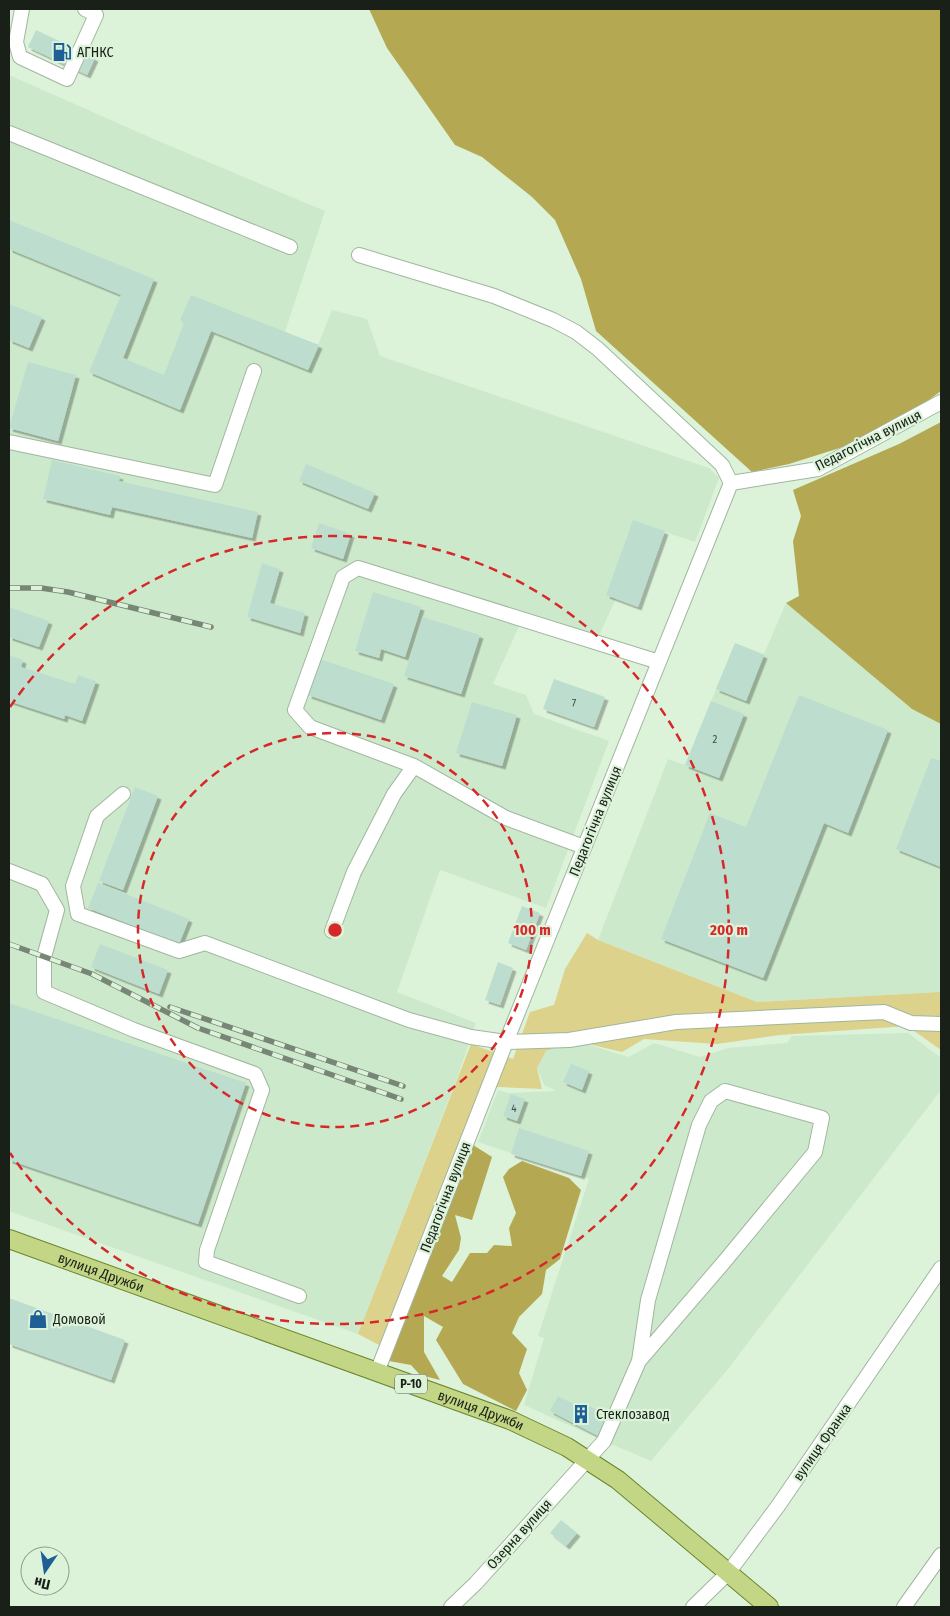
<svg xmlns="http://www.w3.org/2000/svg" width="950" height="1616" viewBox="0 0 950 1616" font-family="'Fira Sans Condensed',sans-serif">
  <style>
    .built { fill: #cde9cb }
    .green { fill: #dcd28b }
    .forest { fill: #b4a853 }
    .building { fill: #bddece; filter: url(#shadow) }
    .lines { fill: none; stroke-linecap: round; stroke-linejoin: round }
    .minor-casing { stroke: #a1b69f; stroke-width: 16 }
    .major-casing { stroke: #6d842b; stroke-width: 20 }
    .minor { stroke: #fff; stroke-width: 14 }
    .major { stroke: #c3d686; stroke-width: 18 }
    .rail-casing { stroke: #778676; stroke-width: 5.5 }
    .rail { stroke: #dcf3da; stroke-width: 4; stroke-dasharray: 11; stroke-linecap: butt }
    .ring { fill: none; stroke: #d62828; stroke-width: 2.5; stroke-dasharray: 9 6 }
    .labels { text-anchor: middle; stroke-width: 4.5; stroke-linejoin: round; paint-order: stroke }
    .number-label { font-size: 11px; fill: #415045 }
    .shield { fill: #dcf3da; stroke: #535f52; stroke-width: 1 }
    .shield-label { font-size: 12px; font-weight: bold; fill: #182017 }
    .poi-label { font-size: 14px; fill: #182017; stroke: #dcf3da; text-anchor: start }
    .street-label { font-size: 14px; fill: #182017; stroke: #dcf3da }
    .centre { fill: #d62828; stroke: #dcf3da; stroke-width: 2.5 }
    .ring-label { font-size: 15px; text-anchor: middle; font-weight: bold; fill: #d62828; stroke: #dcf3da; stroke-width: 4.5; stroke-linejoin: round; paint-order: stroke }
  </style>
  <defs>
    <filter id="shadow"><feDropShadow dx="3.5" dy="3.5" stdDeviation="0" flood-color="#0004"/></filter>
  </defs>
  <rect width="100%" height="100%" fill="#dcf3da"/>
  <path class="built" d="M 9,75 L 156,140 L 325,211 L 285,332 L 318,345 L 332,310 L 367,319 L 380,356 L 709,468 L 719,478 L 695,542 L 665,532 L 638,607 L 616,599 L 599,635 L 525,613 L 493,684 L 526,695 L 534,714 L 609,741 L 546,908 L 440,870 L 397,992 L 476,1023 L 456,1081 L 358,1334 L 9,1211 Z
    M 786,603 L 912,709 L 941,724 L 941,992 L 757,1002 L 598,940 L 668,759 L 685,765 L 735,643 L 764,654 Z
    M 908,1033 L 941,1058 L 941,1090 L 728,1369 L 651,1461 L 604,1441 L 524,1405 L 544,1338 L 538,1336 L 589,1179 L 478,1142 L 498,1090 L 508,1093 L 556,1091 L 544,1085 L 537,1068 L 546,1051 L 576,1041 L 629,1057 L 654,1043 L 700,1057 L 728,1048 L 787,1043 L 792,1036 Z"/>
  <path class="green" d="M 587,933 L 598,940 L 757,1002 L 941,992 L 941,1050 L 907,1026 L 780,1035 L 717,1044 L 644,1039 L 622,1052 L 576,1041 L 546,1051 L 537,1068 L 542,1089 L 500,1087 L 480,1088 L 381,1346 L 358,1334 L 471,1044 L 513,1059 L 530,1012 L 554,1005 L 565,969 Z"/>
  <path class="forest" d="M 369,9 L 941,9 L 941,391 L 926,402 L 846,446 L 789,464 L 752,472 L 596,331 L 581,279 L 555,220 L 532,197 L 482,157 L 455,145 L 387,48 Z
    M 941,422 L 941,724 L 912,709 L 786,603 L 799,596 L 793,541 L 801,516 L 793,490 L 899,444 Z
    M 470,1143 L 492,1157 L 472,1220 L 455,1215 L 461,1238 L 459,1250 L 442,1276 L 452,1282 L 470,1253 L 487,1253 L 494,1245 L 512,1246 L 509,1228 L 516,1213 L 503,1177 L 509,1169 L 522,1161 L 569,1178 L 581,1190 L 560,1259 L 546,1270 L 542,1294 L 519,1317 L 512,1333 L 527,1349 L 519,1373 L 527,1390 L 516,1411 L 463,1384 L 436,1340 L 443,1327 L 424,1316 L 424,1352 L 440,1380 L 420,1375 L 411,1365 L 389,1361 L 390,1349 Z"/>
  <path class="building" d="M 36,30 L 95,58 L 87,75 L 28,47 Z
    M 9,220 L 154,279 L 123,358 L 164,375 L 184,323 L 180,320 L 191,295 L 319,345 L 308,370 L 211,331 L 180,410 L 89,372 L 121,295 L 9,249 Z
    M 9,304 L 42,317 L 29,348 L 9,340 Z
    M 28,362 L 76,375 L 58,441 L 9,428 Z
    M 52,460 L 120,476 L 119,481 L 258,512 L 252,538 L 112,507 L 110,515 L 43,499 Z
    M 306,464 L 375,493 L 368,509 L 299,481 Z
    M 633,520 L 665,531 L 638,607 L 606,595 Z
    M 319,523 L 351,534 L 343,559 L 311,548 Z
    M 262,563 L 280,569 L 270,603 L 305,613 L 300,633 L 247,617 Z
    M 373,592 L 421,607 L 405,657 L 381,649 L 379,658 L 355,651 Z
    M 9,607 L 49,621 L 39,647 L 9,637 Z
    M 423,617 L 480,635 L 461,694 L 404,676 Z
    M 735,643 L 764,655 L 746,701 L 716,689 Z
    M 9,655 L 23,660 L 21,667 L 75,684 L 78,675 L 96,681 L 82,721 L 65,715 L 64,719 L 9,701 Z
    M 320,659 L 394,684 L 381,720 L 308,695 Z
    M 554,679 L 605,697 L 594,727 L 543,709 Z
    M 799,695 L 888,730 L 848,833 L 824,823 L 763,978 L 661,939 L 710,813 L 746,827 Z
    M 711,701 L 744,714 L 719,778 L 685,765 Z
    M 472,702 L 517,715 L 502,766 L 456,753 Z
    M 931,758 L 941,761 L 941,867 L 896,849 Z
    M 135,787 L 158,796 L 123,890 L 99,881 Z
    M 98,883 L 189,919 L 179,944 L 88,908 Z
    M 522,906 L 540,913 L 526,950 L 508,943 Z
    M 100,944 L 168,970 L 159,994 L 91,967 Z
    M 498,962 L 513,968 L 500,1005 L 485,1000 Z
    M 9,1003 L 246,1083 L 198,1224 L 9,1160 Z
    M 571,1064 L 589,1071 L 582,1090 L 563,1082 Z
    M 511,1094 L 525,1099 L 517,1121 L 503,1116 Z
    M 519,1128 L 589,1151 L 581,1176 L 511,1154 Z
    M 9,1298 L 125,1340 L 111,1380 L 9,1344 Z
    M 558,1396 L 587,1411 L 589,1406 L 611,1417 L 600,1437 L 550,1411 Z
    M 561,1520 L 577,1533 L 566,1546 L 550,1533 Z"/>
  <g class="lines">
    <g class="minor-casing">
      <path id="minor" d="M 22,9 L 16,42 L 20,57 L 67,79 L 96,15 L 85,9
        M 9,133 L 290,247
        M 359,255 L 494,296 L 553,320 L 576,332 L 598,349 L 722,465 L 731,483
        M 9,442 L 215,485 L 254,371
        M 123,794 L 97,816 L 73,886 L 78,914 L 179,951 L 205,943 L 409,1020 L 471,1037 L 506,1042 L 569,1040 L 676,1022 L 884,1012 L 911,1023 L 941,1024
        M 584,847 L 506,818 L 414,766 L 310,727 L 295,710 L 343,577 L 358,568 L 659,662
        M 9,871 L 42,884 L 57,910 L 44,957 L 44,992 L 134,1030 L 255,1074 L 262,1090 L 207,1250 L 206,1262 L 299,1296
        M 332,931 L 354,872 L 394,794 L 414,766
        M 377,1372 L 506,1042 L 731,483 L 818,469 L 941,402
        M 451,1607 L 476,1583 L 604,1441 L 639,1361 L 724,1262 L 815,1152 L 822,1118 L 725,1091 L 711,1101 L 699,1125 L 648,1300 L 639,1361
        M 693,1607 L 728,1573 L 778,1506 L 941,1268
        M 904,1607 L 941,1555"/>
    </g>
    <g class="major-casing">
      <g id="major">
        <path id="s1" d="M 9,1239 L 510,1420 L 567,1447 L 618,1480 L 769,1607"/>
      </g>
    </g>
    <use href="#minor" class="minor"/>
    <use href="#major" class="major"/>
    <g class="rail-casing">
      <path id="rail" d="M 9,588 L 41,588 L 68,592 L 211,627
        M 9,944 L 92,974 L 198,1028 L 401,1099
        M 170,1007 L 403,1086"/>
    </g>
    <use href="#rail" class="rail"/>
  </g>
  <g class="ring">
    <circle cx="335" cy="930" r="197"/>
    <path d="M10 707A394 394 0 1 1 10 1153"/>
  </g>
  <defs>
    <g id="fuel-bare" transform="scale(1.5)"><path d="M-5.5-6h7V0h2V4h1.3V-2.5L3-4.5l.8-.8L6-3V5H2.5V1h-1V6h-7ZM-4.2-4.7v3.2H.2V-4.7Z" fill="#1e6095" stroke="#dcf3da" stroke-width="2.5" paint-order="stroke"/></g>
    <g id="shop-bare" transform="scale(1.5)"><path d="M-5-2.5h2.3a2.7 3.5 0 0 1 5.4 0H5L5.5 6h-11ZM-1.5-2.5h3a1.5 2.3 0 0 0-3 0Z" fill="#1e6095" stroke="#dcf3da" stroke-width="2.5" paint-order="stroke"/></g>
    <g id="building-bare" transform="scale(1.5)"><path d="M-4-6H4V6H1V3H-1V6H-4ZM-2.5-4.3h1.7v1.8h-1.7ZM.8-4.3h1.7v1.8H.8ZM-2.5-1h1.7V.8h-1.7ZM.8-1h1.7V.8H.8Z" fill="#1e6095" stroke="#dcf3da" stroke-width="2.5" paint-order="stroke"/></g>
  </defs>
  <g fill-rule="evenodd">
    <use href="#fuel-bare" x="62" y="52"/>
    <use href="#shop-bare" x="38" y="1319"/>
    <use href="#building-bare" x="581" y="1414"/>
  </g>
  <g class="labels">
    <g class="number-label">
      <text x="574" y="707">7</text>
      <text x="715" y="743">2</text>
      <text x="514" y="1112">4</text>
    </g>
    <rect class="shield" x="395" y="1374.5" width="32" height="19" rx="4"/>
    <g class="shield-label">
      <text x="411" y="1388">Р-10</text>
    </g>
    <g class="poi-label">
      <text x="77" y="57">АГНКС</text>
      <text x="53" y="1324">Домовой</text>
      <text x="596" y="1419">Стеклозавод</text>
    </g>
    <g class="street-label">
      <text transform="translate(868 440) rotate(-27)" y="5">Педагогічна вулиця</text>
      <text transform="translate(595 821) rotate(-68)" y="5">Педагогічна вулиця</text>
      <text transform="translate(445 1197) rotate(-69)" y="5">Педагогічна вулиця</text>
      <text dy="5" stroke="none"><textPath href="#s1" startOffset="98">вулиця Дружби</textPath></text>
      <text dy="5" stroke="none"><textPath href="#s1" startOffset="502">вулиця Дружби</textPath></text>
      <text transform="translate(822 1442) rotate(-55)" y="5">вулиця Франка</text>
      <text transform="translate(519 1534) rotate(-48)" y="5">Озерна вулиця</text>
    </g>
  </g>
  <circle cx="335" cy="930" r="8" class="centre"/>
  <g class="ring-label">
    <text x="532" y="935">100 m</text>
    <text x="729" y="935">200 m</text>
  </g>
  <rect width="950" height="1616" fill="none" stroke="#182017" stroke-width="20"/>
  <g transform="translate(45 1571) rotate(193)"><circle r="24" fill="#dcf3da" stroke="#8e9f8c"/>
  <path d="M0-4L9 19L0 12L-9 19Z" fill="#1e6095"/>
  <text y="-8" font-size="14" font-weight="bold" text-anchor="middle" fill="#182017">Пн</text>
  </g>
</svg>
